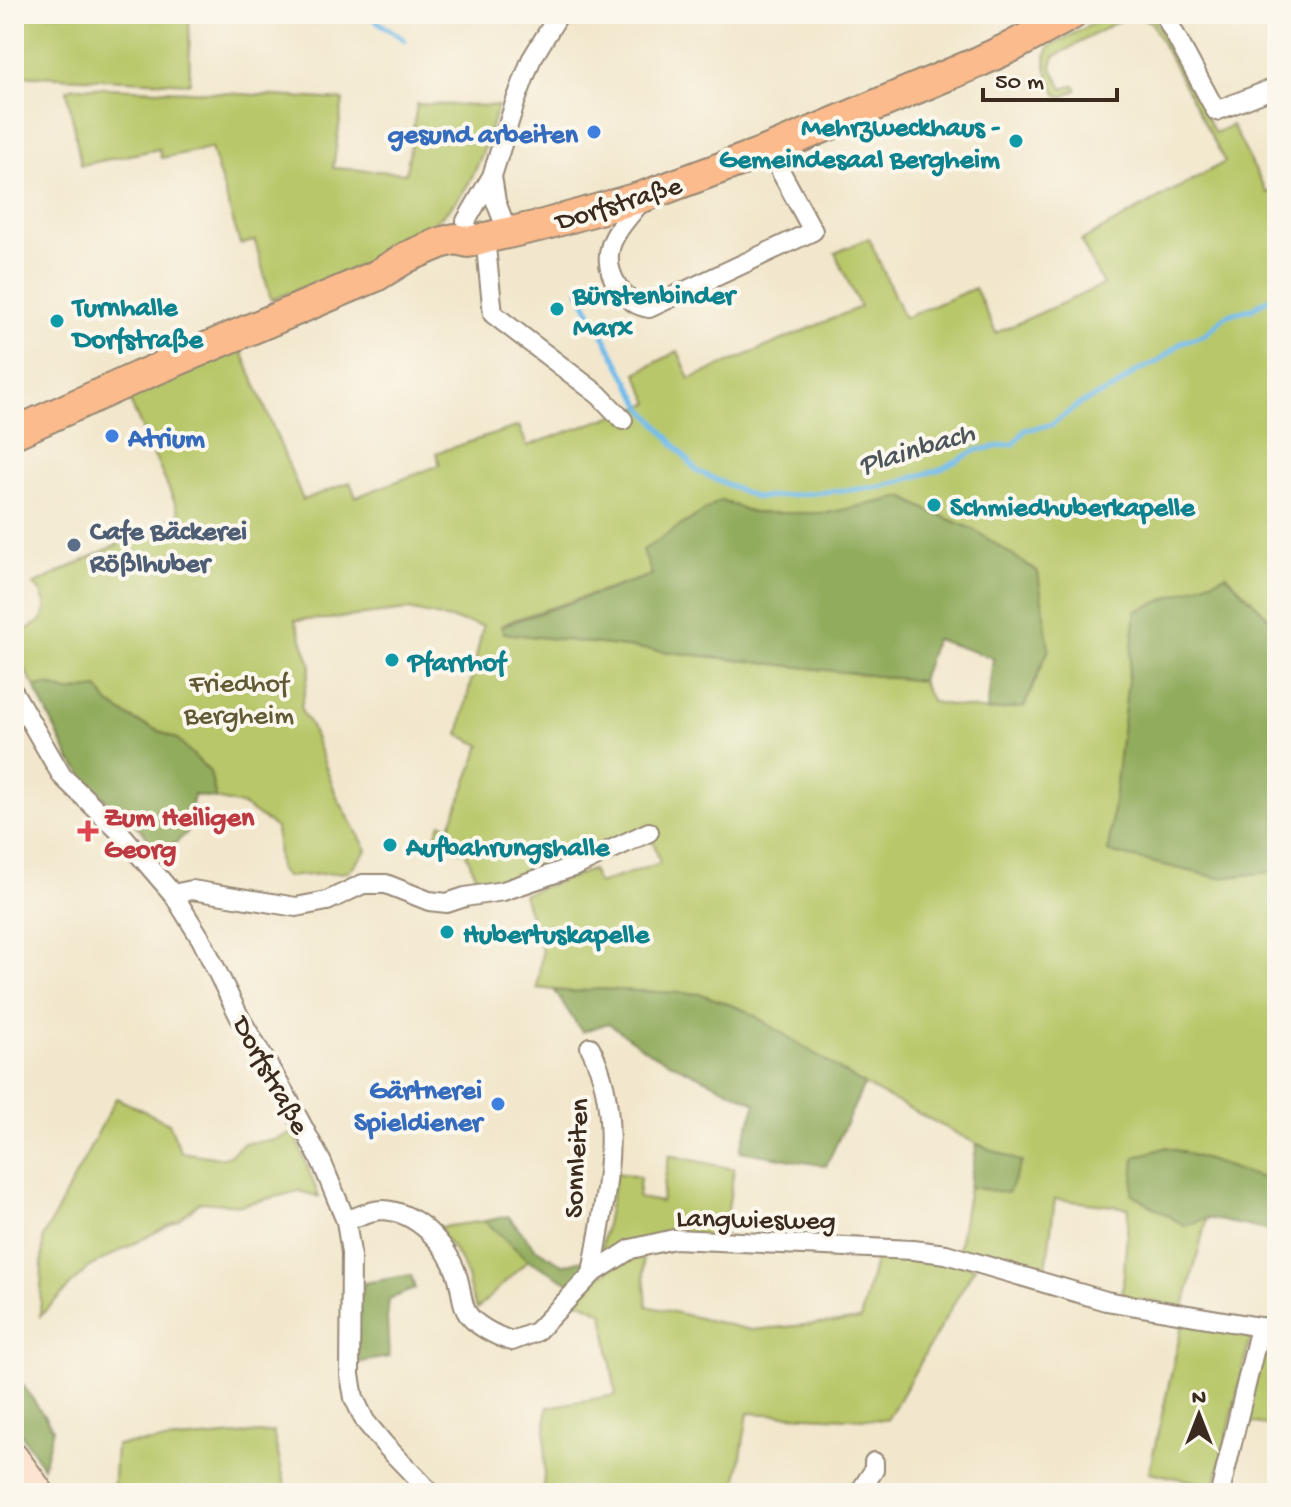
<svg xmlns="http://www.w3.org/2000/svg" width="1291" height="1507" viewBox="0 0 1291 1507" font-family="'Gochi Hand',sans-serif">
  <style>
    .green { fill: #b8c769; stroke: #7a7844; stroke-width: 2; fill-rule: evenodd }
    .forest { fill: #92ac5d; stroke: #666b3e; stroke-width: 2 }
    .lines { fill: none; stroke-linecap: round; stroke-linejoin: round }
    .stream { stroke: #72bceb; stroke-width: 5 }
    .street-casing { stroke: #968875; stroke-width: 22 }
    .secondary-casing { stroke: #968875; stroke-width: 30 }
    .primary-casing { stroke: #968875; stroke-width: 34 }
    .street { stroke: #fff; stroke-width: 18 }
    .secondary { stroke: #fde4d1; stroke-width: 26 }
    .primary { stroke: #fbbb8c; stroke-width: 30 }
    .shop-dot { fill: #3f7fe0; stroke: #fbf7ec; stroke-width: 3 }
    .culture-dot { fill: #0f9aa8; stroke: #fbf7ec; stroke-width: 3 }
    .service-dot { fill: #5c6f8a; stroke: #fbf7ec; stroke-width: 3 }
    .health-dot { fill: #e0444e; stroke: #fbf7ec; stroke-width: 3 }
    .labels { text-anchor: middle; stroke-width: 8; stroke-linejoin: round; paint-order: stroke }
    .culture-label { font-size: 28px; font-weight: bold; fill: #0d838f; stroke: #fbf7ec; text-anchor: start }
    .shop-label { font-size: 28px; font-weight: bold; fill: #366cbe; stroke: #fbf7ec; text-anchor: end }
    .street-label { font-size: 28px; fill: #3b2a1e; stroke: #fbf7ec }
    .service-label { font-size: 28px; font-weight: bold; fill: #4e5e75; stroke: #fbf7ec; text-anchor: start }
    .park-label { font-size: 28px; fill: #605934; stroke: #fbf7ec }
    .health-label { font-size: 28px; font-weight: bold; fill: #be3a42; stroke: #fbf7ec; text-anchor: start }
    .water-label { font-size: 30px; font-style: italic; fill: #4c565c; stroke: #fbf7ec }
  </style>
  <rect width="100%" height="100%" fill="#fbf7ec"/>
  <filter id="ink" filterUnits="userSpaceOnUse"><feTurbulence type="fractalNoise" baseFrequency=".0125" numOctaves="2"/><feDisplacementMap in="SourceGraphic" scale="16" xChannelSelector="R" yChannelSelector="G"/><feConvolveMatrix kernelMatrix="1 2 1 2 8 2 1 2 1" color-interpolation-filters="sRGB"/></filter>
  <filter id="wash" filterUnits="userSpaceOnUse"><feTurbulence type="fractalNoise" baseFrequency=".006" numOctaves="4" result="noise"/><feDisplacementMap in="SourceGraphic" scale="32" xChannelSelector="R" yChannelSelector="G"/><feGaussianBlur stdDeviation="1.8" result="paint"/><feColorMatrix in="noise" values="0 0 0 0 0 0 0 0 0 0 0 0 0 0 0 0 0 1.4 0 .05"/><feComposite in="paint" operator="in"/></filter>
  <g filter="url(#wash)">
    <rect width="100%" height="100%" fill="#f2e7cc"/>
    <path class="green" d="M 14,14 L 298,14 L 302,21 L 189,15 L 190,83 L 14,75 Z
      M 1110,14 L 1131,14 L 1054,57 L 1051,66 L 1063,89 L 1075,85 L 1077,90 L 1063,97 L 1057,95 C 1050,79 1041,65 1049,47 Z
      M 1133,14 L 1152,14 L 1215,133 L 1232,125 L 1267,193 L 1277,189 L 1277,620 L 1270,619 L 1226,575 L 1219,878 L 1277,871 L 1277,1183 L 1167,1147 L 1207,1218 L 1184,1307 L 1122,1297 L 1129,1208 L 1055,1199 L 1045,1277 L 958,1252 L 969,1187 L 1008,1193 L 1021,1162 L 977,1144 L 864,1085 L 747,1011 L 701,994 L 597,989 L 572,992 L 537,988 L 542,952 L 523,894 L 592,870 L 598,884 L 660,863 L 649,828 L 504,884 L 480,886 L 466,853 L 434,841 L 441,823 L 450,826 L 481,745 L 459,735 L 483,626 L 408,610 L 329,619 L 295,620 L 311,664 L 301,707 L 302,712 L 310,724 L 337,797 L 367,850 L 348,872 L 286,877 L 279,870 L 276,828 L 244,806 L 216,799 L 210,772 L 177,739 L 136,721 L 108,703 L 98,688 L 67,692 L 49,685 L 35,687 L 14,652 L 14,637 L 42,620 L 46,606 L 40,591 L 33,585 L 180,514 L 128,397 L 241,349 L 303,500 L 350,482 L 356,497 L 440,465 L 436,453 L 519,426 L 527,446 L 650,403 L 636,373 L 678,351 L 690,379 L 860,307 L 835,253 L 869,238 L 904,318 L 975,288 L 996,333 L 1103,285 L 1081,241 L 1225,162 L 1151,22 ZM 903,497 L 929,511 L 1024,706 L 987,711 L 932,702 L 921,681 L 505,633 L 501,626 L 516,619 L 652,575 L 721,500 L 752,513 L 828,513 Z
      M 74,87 L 190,91 L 343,100 L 333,168 L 406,173 L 417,104 L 498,106 C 488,134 481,166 463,192 C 421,251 336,274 271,300 L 255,241 L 240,244 L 211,148 L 161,158 L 159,149 L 81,165 L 67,90 Z
      M 116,1098 L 169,1123 L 181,1152 L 220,1158 L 230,1155 L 244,1143 L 275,1140 L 294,1132 L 319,1197 L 300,1191 L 242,1205 L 200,1202 L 179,1220 L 89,1267 L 40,1316 L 43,1238 Z
      M 669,1155 L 734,1169 L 724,1236 L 605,1254 L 601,1250 L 616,1173 L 640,1177 L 638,1198 L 661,1202 Z
      M 485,1221 L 528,1260 L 477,1309 C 471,1299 470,1289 467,1277 C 461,1257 450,1243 434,1228 Z
      M 642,1250 L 647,1306 L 751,1330 L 860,1320 L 877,1253 L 912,1255 L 975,1267 L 887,1420 L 748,1413 L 735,1493 L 543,1493 L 547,1407 L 616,1395 L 603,1313 L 575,1299 L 594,1279 Z
      M 1184,1317 L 1243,1329 L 1250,1340 L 1215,1486 L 1149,1472 Z
      M 1277,1334 L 1277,1427 L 1244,1421 L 1267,1338 Z
      M 273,1432 L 287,1493 L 113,1493 L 116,1445 Z"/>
    <path class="forest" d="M 903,497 L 929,511 L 973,529 L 1038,572 L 1049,649 L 1024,707 L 987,711 L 993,658 L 935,639 L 921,681 L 504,633 L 501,626 L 652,575 L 643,550 L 721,500 L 752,513 L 828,513 Z
      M 1226,575 L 1270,619 L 1277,620 L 1277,871 L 1219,878 L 1108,852 L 1136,611 Z
      M 49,685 L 67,692 L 98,688 L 108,703 L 136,721 L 177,739 L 210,772 L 216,799 L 194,795 L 186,834 L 161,855 L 143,832 L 101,795 L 70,760 L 35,687 Z
      M 597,989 L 701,994 L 747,1011 L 864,1085 L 826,1166 L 740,1151 L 756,1103 L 650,1053 L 608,1023 L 582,1032 L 554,990 L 572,992 Z
      M 977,1144 L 1022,1162 L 1008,1193 L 969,1187 Z
      M 1167,1147 L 1277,1183 L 1277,1232 L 1207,1218 L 1185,1226 L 1132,1194 L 1135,1157 Z
      M 508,1216 L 535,1248 L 564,1265 L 586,1259 L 581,1275 L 573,1285 L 528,1260 L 485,1221 Z
      M 411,1275 L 415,1289 L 389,1299 L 387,1319 L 389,1357 L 356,1363 L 357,1309 L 364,1283 Z
      M 14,1372 L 53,1429 L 43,1467 L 14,1423 Z"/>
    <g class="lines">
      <path class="stream" d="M 366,14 L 405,40
        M 579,291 L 643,408 L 697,471 L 757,498 L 882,487 L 941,469 L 977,450 L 1014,444 L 1025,430 L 1051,425 L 1081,403 L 1115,388 L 1135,372 L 1159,361 L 1182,342 L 1205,335 L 1227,315 L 1251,309 L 1277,294"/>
    </g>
  </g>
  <g filter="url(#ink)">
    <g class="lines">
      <g class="street-casing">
        <path id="street" d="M 1164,14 L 1216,111 L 1277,87
          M 492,176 L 496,202 L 508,233
          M 644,198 C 621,227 594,249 618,287 C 625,297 636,306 649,308 L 813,231 L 769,150
          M 485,238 L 493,314 L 599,395 L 623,420
          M 468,242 L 466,221 L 492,176 L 515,103 L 531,60 L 559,14
          M 14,693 L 62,776 L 118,830 L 173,894 L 201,939 L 240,1018 L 288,1099 L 322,1163 L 346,1221 L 351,1253 L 350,1375 L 354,1398 L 365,1421 L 385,1445 L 431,1493
          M 173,894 L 192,890 L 296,907 L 327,901 L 363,884 L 386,884 L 429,901 L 447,903 L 465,897 L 503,891 L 576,866 L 649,832
          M 590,1047 C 626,1116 604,1201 592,1274
          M 346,1221 C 357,1217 370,1210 382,1210 C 416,1211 447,1244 457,1275 C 461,1286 461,1300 466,1311 C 473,1325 498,1337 512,1341 L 536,1332 L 592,1274 L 631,1249 L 674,1239 L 913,1250 L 946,1254 L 1106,1301 L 1260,1327 L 1277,1328
          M 859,1493 L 874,1470 L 874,1462
          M 1220,1493 L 1260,1327"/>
      </g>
      <g class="secondary-casing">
        <path id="secondary" d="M 14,1456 L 41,1493"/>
      </g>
      <g class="primary-casing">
        <path id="primary" d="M 14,433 L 140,376 L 376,276 L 407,257 L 440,243 L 455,239 L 468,242 L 485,238 L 543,225 L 645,196 L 769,150 L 974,64 L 1013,46 L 1072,14"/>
      </g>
      <use href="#street" class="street"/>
      <use href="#secondary" class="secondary"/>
      <use href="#primary" class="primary"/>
    </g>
  </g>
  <g class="shop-dot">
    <circle cx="594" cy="132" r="8"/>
    <circle cx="112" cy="436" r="8"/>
    <circle cx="498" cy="1104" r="8"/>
  </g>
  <g class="culture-dot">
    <circle cx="1016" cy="141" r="8"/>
    <circle cx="557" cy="309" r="8"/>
    <circle cx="57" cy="321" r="8"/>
    <circle cx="934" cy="505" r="8"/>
    <circle cx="392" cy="660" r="8"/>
    <circle cx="390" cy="845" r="8"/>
    <circle cx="447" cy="932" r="8"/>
  </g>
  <circle class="service-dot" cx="74" cy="545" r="8"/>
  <path class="health-dot" d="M84 819h8v8h8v8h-8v8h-8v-8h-8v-8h8z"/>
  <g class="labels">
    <g class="culture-label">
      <text x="1000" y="135" text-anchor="end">Mehrzweckhaus -<tspan x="1000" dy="32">Gemeindesaal Bergheim</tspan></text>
      <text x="573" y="303">Bürstenbinder<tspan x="573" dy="32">Marx</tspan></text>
      <text x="73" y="315">Turnhalle<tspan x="73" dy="32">Dorfstraße</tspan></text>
      <text x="950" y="515">Schmiedhuberkapelle</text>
      <text x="408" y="670">Pfarrhof</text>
      <text x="406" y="855">Aufbahrungshalle</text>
      <text x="463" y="942">Hubertuskapelle</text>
    </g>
    <g class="shop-label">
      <text x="578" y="142">gesund arbeiten</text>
      <text x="128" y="446" text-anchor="start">Atrium</text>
      <text x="482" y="1098">Gärtnerei<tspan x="482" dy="32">Spieldiener</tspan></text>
    </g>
    <g class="street-label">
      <text transform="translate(618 201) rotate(-17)" y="10">Dorfstraße</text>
      <text transform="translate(273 1074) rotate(61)" y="10">Dorfstraße</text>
      <text transform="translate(574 1158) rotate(-87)" y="10">Sonnleiten</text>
      <text transform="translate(756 1217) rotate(1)" y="10">Langwiesweg</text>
    </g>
    <g class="service-label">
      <text x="90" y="539">Cafe Bäckerei<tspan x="90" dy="32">Rößlhuber</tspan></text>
    </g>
    <g class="park-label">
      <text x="239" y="691">Friedhof<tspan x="239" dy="32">Bergheim</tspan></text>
    </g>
    <g class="health-label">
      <text x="104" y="825">Zum Heiligen<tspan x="104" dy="32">Georg</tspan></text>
    </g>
    <g class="water-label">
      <text transform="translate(916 447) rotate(-17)" y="10">Plainbach</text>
    </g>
  </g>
  <rect width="1291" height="1507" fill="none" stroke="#fbf7ec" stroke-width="48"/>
  <g transform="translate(1199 1415)" stroke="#fbf7ec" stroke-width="6" paint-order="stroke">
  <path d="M0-6L14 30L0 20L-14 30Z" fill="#3b2a1e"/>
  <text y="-12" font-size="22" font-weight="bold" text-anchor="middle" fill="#3b2a1e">N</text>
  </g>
  <path d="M983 88v12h134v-12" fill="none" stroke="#3b2a1e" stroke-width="4"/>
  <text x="995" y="88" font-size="24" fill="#3b2a1e" stroke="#fbf7ec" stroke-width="6" paint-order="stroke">50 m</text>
</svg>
